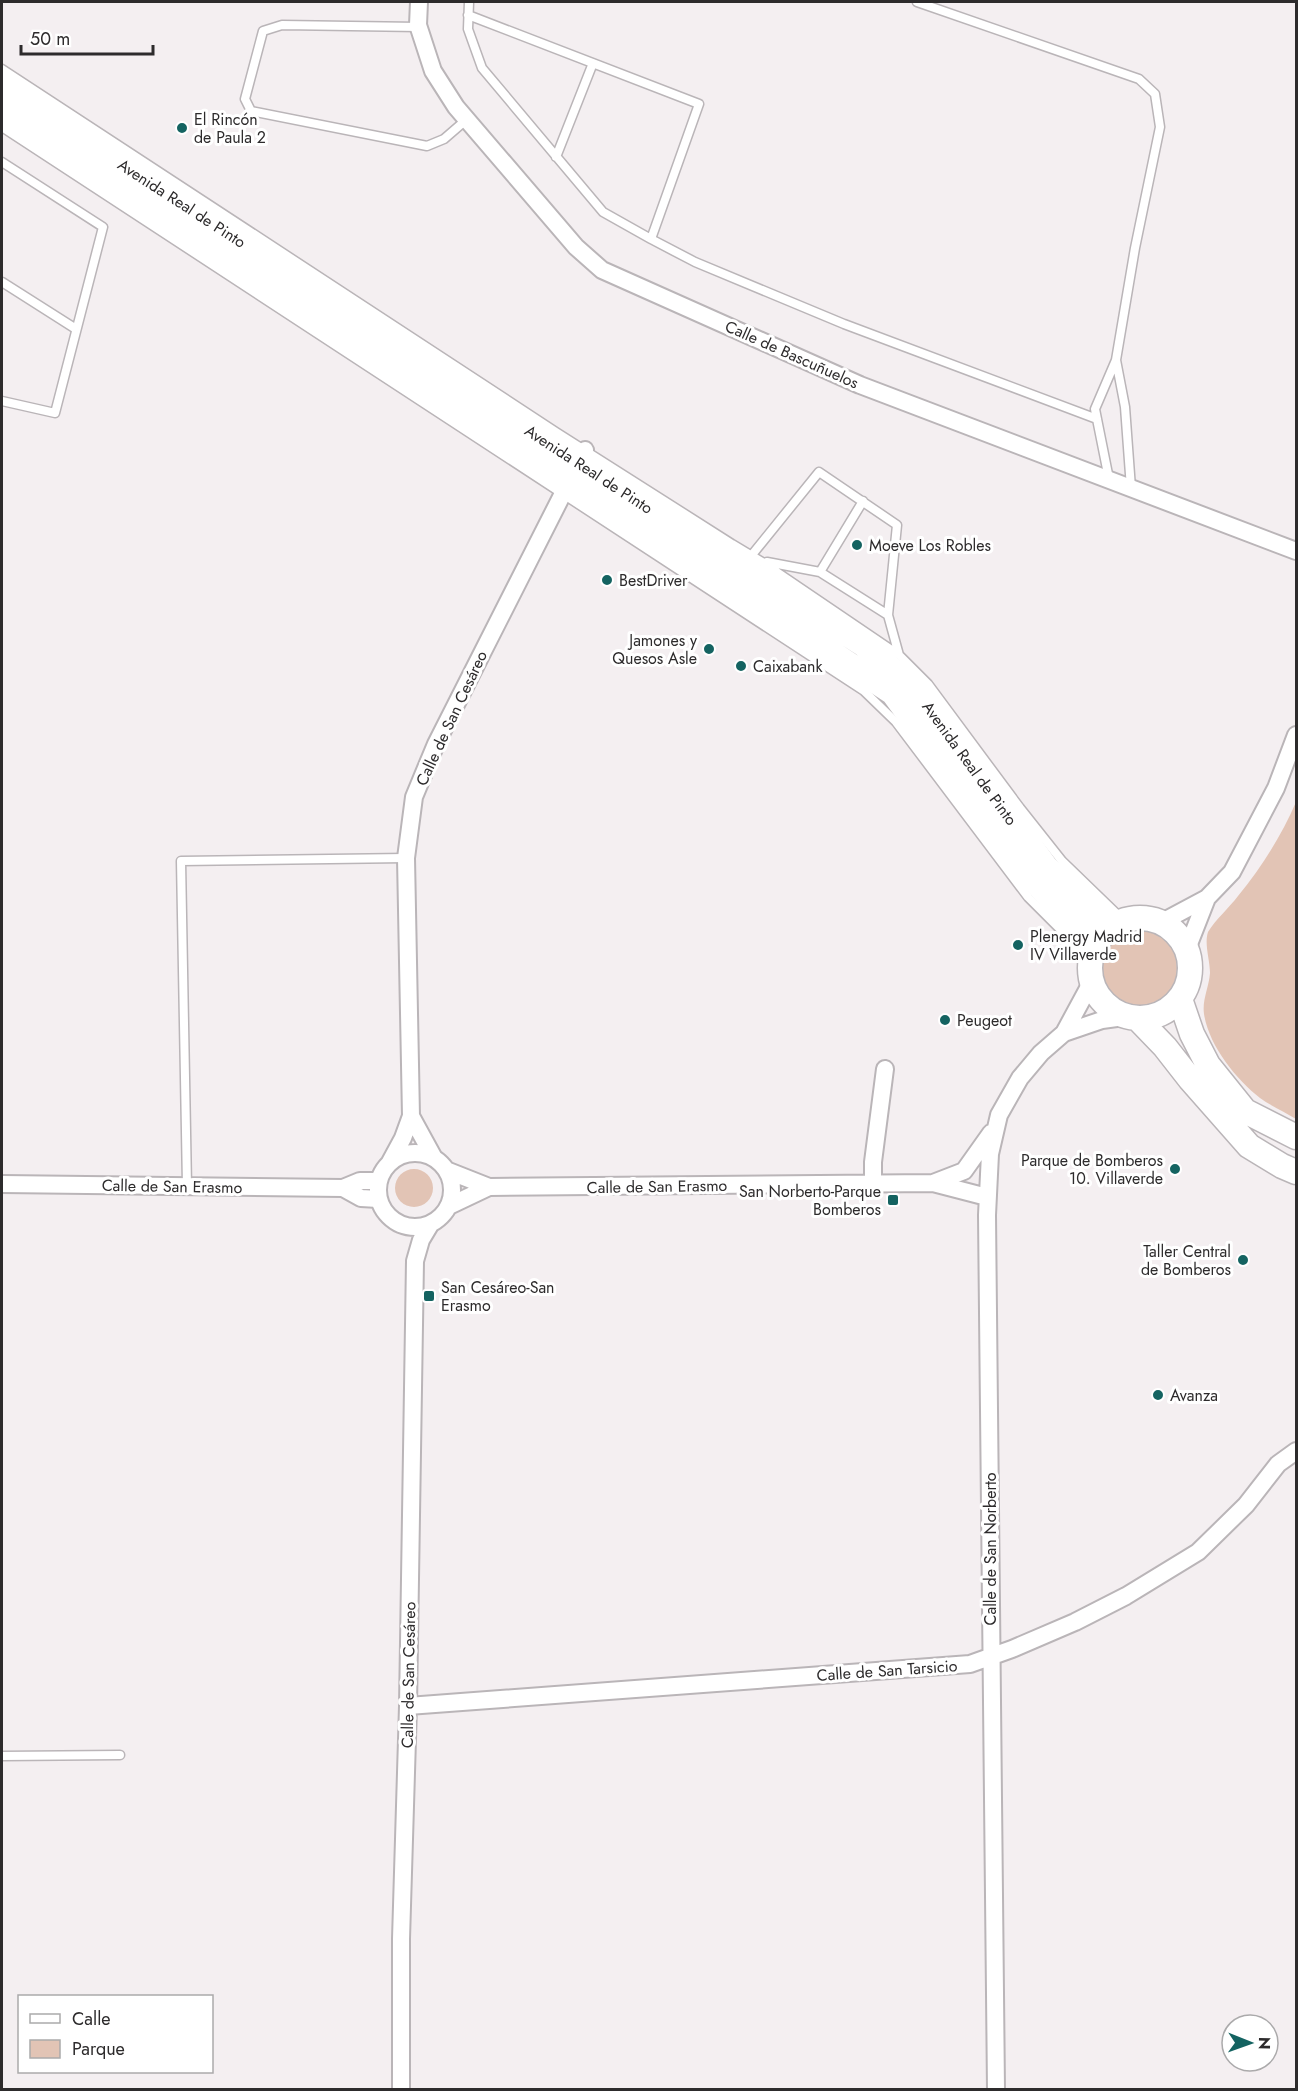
<svg xmlns="http://www.w3.org/2000/svg" width="1298" height="2091" viewBox="0 0 1298 2091" font-family="Jost,sans-serif">
  <style>
    .green { fill: #e2c4b5 }
    .lines { fill: none; stroke-linecap: round; stroke-linejoin: round }
    .lane-casing { stroke: #bab5b8; stroke-width: 11 }
    .street-casing { stroke: #bab5b8; stroke-width: 20 }
    .secondary-casing { stroke: #bab5b8; stroke-width: 27 }
    .lane { stroke: #fff; stroke-width: 8 }
    .street { stroke: #fff; stroke-width: 16 }
    .secondary { stroke: #fff; stroke-width: 24 }
    .poi-dot { fill: #146361; stroke: #fff; stroke-width: 2 }
    .labels { text-anchor: middle; stroke-width: 6; stroke-linejoin: round; paint-order: stroke }
    .poi-label { font-size: 16px; fill: #2d2b2c; stroke: #fff; text-anchor: start }
    .street-label { font-size: 16px; fill: #2d2b2c; stroke: #fff }
  </style>
  <rect width="100%" height="100%" fill="#f4eff1"/>
  <path class="green" d="M 1296,802 L 1296,1119 C 1285,1112 1271,1106 1260,1098 C 1236,1079 1209,1046 1204,1014 C 1202,1000 1209,987 1210,973 C 1210,960 1204,944 1208,932 C 1216,919 1229,908 1238,896 C 1261,868 1282,835 1296,802 Z
    M1097 968a40 40 0 1 1 80 0a40 40 0 1 1-80 0Z
    M395 1188a19 19 0 1 1 38 0a19 19 0 1 1-38 0Z"/>
  <g class="lines">
    <g class="lane-casing">
      <path id="lane" d="M 469,2 L 468,29 L 482,68 L 603,212 L 651,239
        M 917,2 L 1139,79 L 1155,94 L 1160,127 L 1135,248 L 1116,360
        M 468,15 L 699,104 L 651,239 L 695,262 L 844,324 L 1097,419
        M 419,27 L 282,25 L 263,31 L 245,99 L 251,111 L 427,146 L 444,139 L 466,120
        M 2,69 L 556,432 L 732,544 L 762,562 L 899,655 L 928,684 L 1020,808 L 1062,861 L 1123,920
        M 2,127 L 864,691 L 896,722 L 1028,897 L 1069,938 L 1089,965
        M 556,157 L 593,63
        M 2,162 L 103,227 L 55,413 L 2,401
        M 2,282 L 76,329
        M 1109,479 L 1095,409 L 1116,360 L 1125,407 L 1131,488
        M 751,556 L 819,472 L 897,525 L 888,615 L 899,655
        M 767,562 L 820,572 L 888,615
        M 820,572 L 863,501
        M 187,1186 L 181,861 L 406,858
        M 2,1756 L 120,1755"/>
    </g>
    <g class="street-casing">
      <path id="street" d="M 419,2 L 418,25 L 433,71 L 456,107 L 576,247 L 602,270 L 860,385 L 1296,551
        M 1207,898 L 1232,872 L 1276,788 L 1296,735
        M 1162,922 L 1207,898 L 1187,949
        M 1064,1033 L 1102,1020 L 1124,1017
        M 411,1116 L 434,1158
        M378 1190a37 37 0 1 1 74 0a37 37 0 1 1-74 0Z
        M 390,1162 L 403,1138 L 411,1116 L 406,858 L 414,797 L 436,744 L 585,450
        M 446,1170 L 489,1187 L 933,1183 L 987,1197
        M 933,1183 L 964,1171 L 991,1133
        M 2,1184 L 343,1188 L 360,1181 L 379,1181
        M 873,1184 L 873,1162 L 885,1069
        M 343,1188 L 361,1198 L 378,1199
        M 449,1206 L 489,1187
        M 408,1706 L 970,1664 L 1012,1649 L 1075,1622 L 1126,1596 L 1198,1552 L 1246,1505 L 1278,1464 L 1296,1451
        M 401,2090 L 401,1939 L 408,1706 L 415,1261 L 421,1240 L 430,1225
        M 996,2090 L 987,1215 L 990,1154 L 999,1115 L 1020,1078 L 1041,1053 L 1064,1033 L 1091,983"/>
    </g>
    <g class="secondary-casing">
      <path id="secondary" d="M 2,85 L 578,463 L 864,645 L 919,693 L 1046,867 L 1110,927
        M 2,112 L 569,480 L 893,693 L 1020,865 L 1065,914 L 1095,944
        M1090 968a50 50 0 1 1 100 0a50 50 0 1 1-100 0Z
        M 1180,999 L 1192,1034 L 1208,1065 L 1245,1111 L 1296,1137
        M 1138,1019 L 1165,1047 L 1190,1079 L 1249,1146 L 1282,1166 L 1296,1172"/>
    </g>
    <use href="#lane" class="lane"/>
    <use href="#street" class="street"/>
    <use href="#secondary" class="secondary"/>
  </g>
  <g class="poi-dot">
    <circle cx="182" cy="128" r="6"/>
    <circle cx="857" cy="545" r="6"/>
    <circle cx="607" cy="580" r="6"/>
    <circle cx="709" cy="649" r="6"/>
    <circle cx="741" cy="666" r="6"/>
    <circle cx="1018" cy="945" r="6"/>
    <circle cx="945" cy="1020" r="6"/>
    <circle cx="1175" cy="1169" r="6"/>
    <rect x="887" y="1194" width="12" height="12" rx="3"/>
    <circle cx="1243" cy="1260" r="6"/>
    <rect x="423" y="1290" width="12" height="12" rx="3"/>
    <circle cx="1158" cy="1395" r="6"/>
  </g>
  <g class="labels">
    <g class="poi-label">
      <text x="194" y="125">El Rincón<tspan x="194" dy="18">de Paula 2</tspan></text>
      <text x="869" y="551">Moeve Los Robles</text>
      <text x="619" y="586">BestDriver</text>
      <text x="697" y="646" text-anchor="end">Jamones y<tspan x="697" dy="18">Quesos Asle</tspan></text>
      <text x="753" y="672">Caixabank</text>
      <text x="1030" y="942">Plenergy Madrid<tspan x="1030" dy="18">IV Villaverde</tspan></text>
      <text x="957" y="1026">Peugeot</text>
      <text x="1163" y="1166" text-anchor="end">Parque de Bomberos<tspan x="1163" dy="18">10. Villaverde</tspan></text>
      <text x="881" y="1197" text-anchor="end">San Norberto-Parque<tspan x="881" dy="18">Bomberos</tspan></text>
      <text x="1231" y="1257" text-anchor="end">Taller Central<tspan x="1231" dy="18">de Bomberos</tspan></text>
      <text x="441" y="1293">San Cesáreo-San<tspan x="441" dy="18">Erasmo</tspan></text>
      <text x="1170" y="1401">Avanza</text>
    </g>
    <g class="street-label">
      <text transform="translate(182 203) rotate(33)" y="6">Avenida Real de Pinto</text>
      <text transform="translate(792 354) rotate(24)" y="6">Calle de Bascuñuelos</text>
      <text transform="translate(589 469) rotate(33)" y="6">Avenida Real de Pinto</text>
      <text transform="translate(451 718) rotate(-65)" y="6">Calle de San Cesáreo</text>
      <text transform="translate(970 763) rotate(54)" y="6">Avenida Real de Pinto</text>
      <text transform="translate(172 1186) rotate(1)" y="6">Calle de San Erasmo</text>
      <text transform="translate(657 1186) rotate(-1)" y="6">Calle de San Erasmo</text>
      <text transform="translate(990 1549) rotate(-90)" y="6">Calle de San Norberto</text>
      <text transform="translate(887 1670) rotate(-4)" y="6">Calle de San Tarsicio</text>
      <text transform="translate(408 1675) rotate(-89)" y="6">Calle de San Cesáreo</text>
    </g>
  </g>
  <rect width="1298" height="2091" fill="none" stroke="#2d2b2c" stroke-width="6"/>
  <rect x="18" y="1995" width="195" height="78" fill="#ffffff" stroke="#abaaab" stroke-width="1.5"/>
  <rect x="30" y="2014" width="30" height="9" fill="#ffffff" stroke="#abaaab" stroke-width="1.5"/>
  <text x="72" y="2025" font-size="18" fill="#2d2b2c">Calle</text>
  <rect x="30" y="2040" width="30" height="18" fill="#e2c4b5" stroke="#abaaab" stroke-width="1.5"/>
  <text x="72" y="2055" font-size="18" fill="#2d2b2c">Parque</text>
  <g transform="translate(1250 2043) rotate(91)"><circle r="28" fill="#ffffff" stroke="#abaaab" stroke-width="1.5"/>
  <path d="M0-4.5L10 22L0 15L-10 22Z" fill="#146361"/>
  <text y="-9" font-size="16" font-weight="bold" text-anchor="middle" fill="#2d2b2c">N</text>
  </g>
  <path d="M21 45v9h132v-9" fill="none" stroke="#2d2b2c" stroke-width="3"/>
  <text x="30" y="45" font-size="18" fill="#2d2b2c" stroke="#ffffff" stroke-width="4.5" paint-order="stroke">50 m</text>
</svg>
